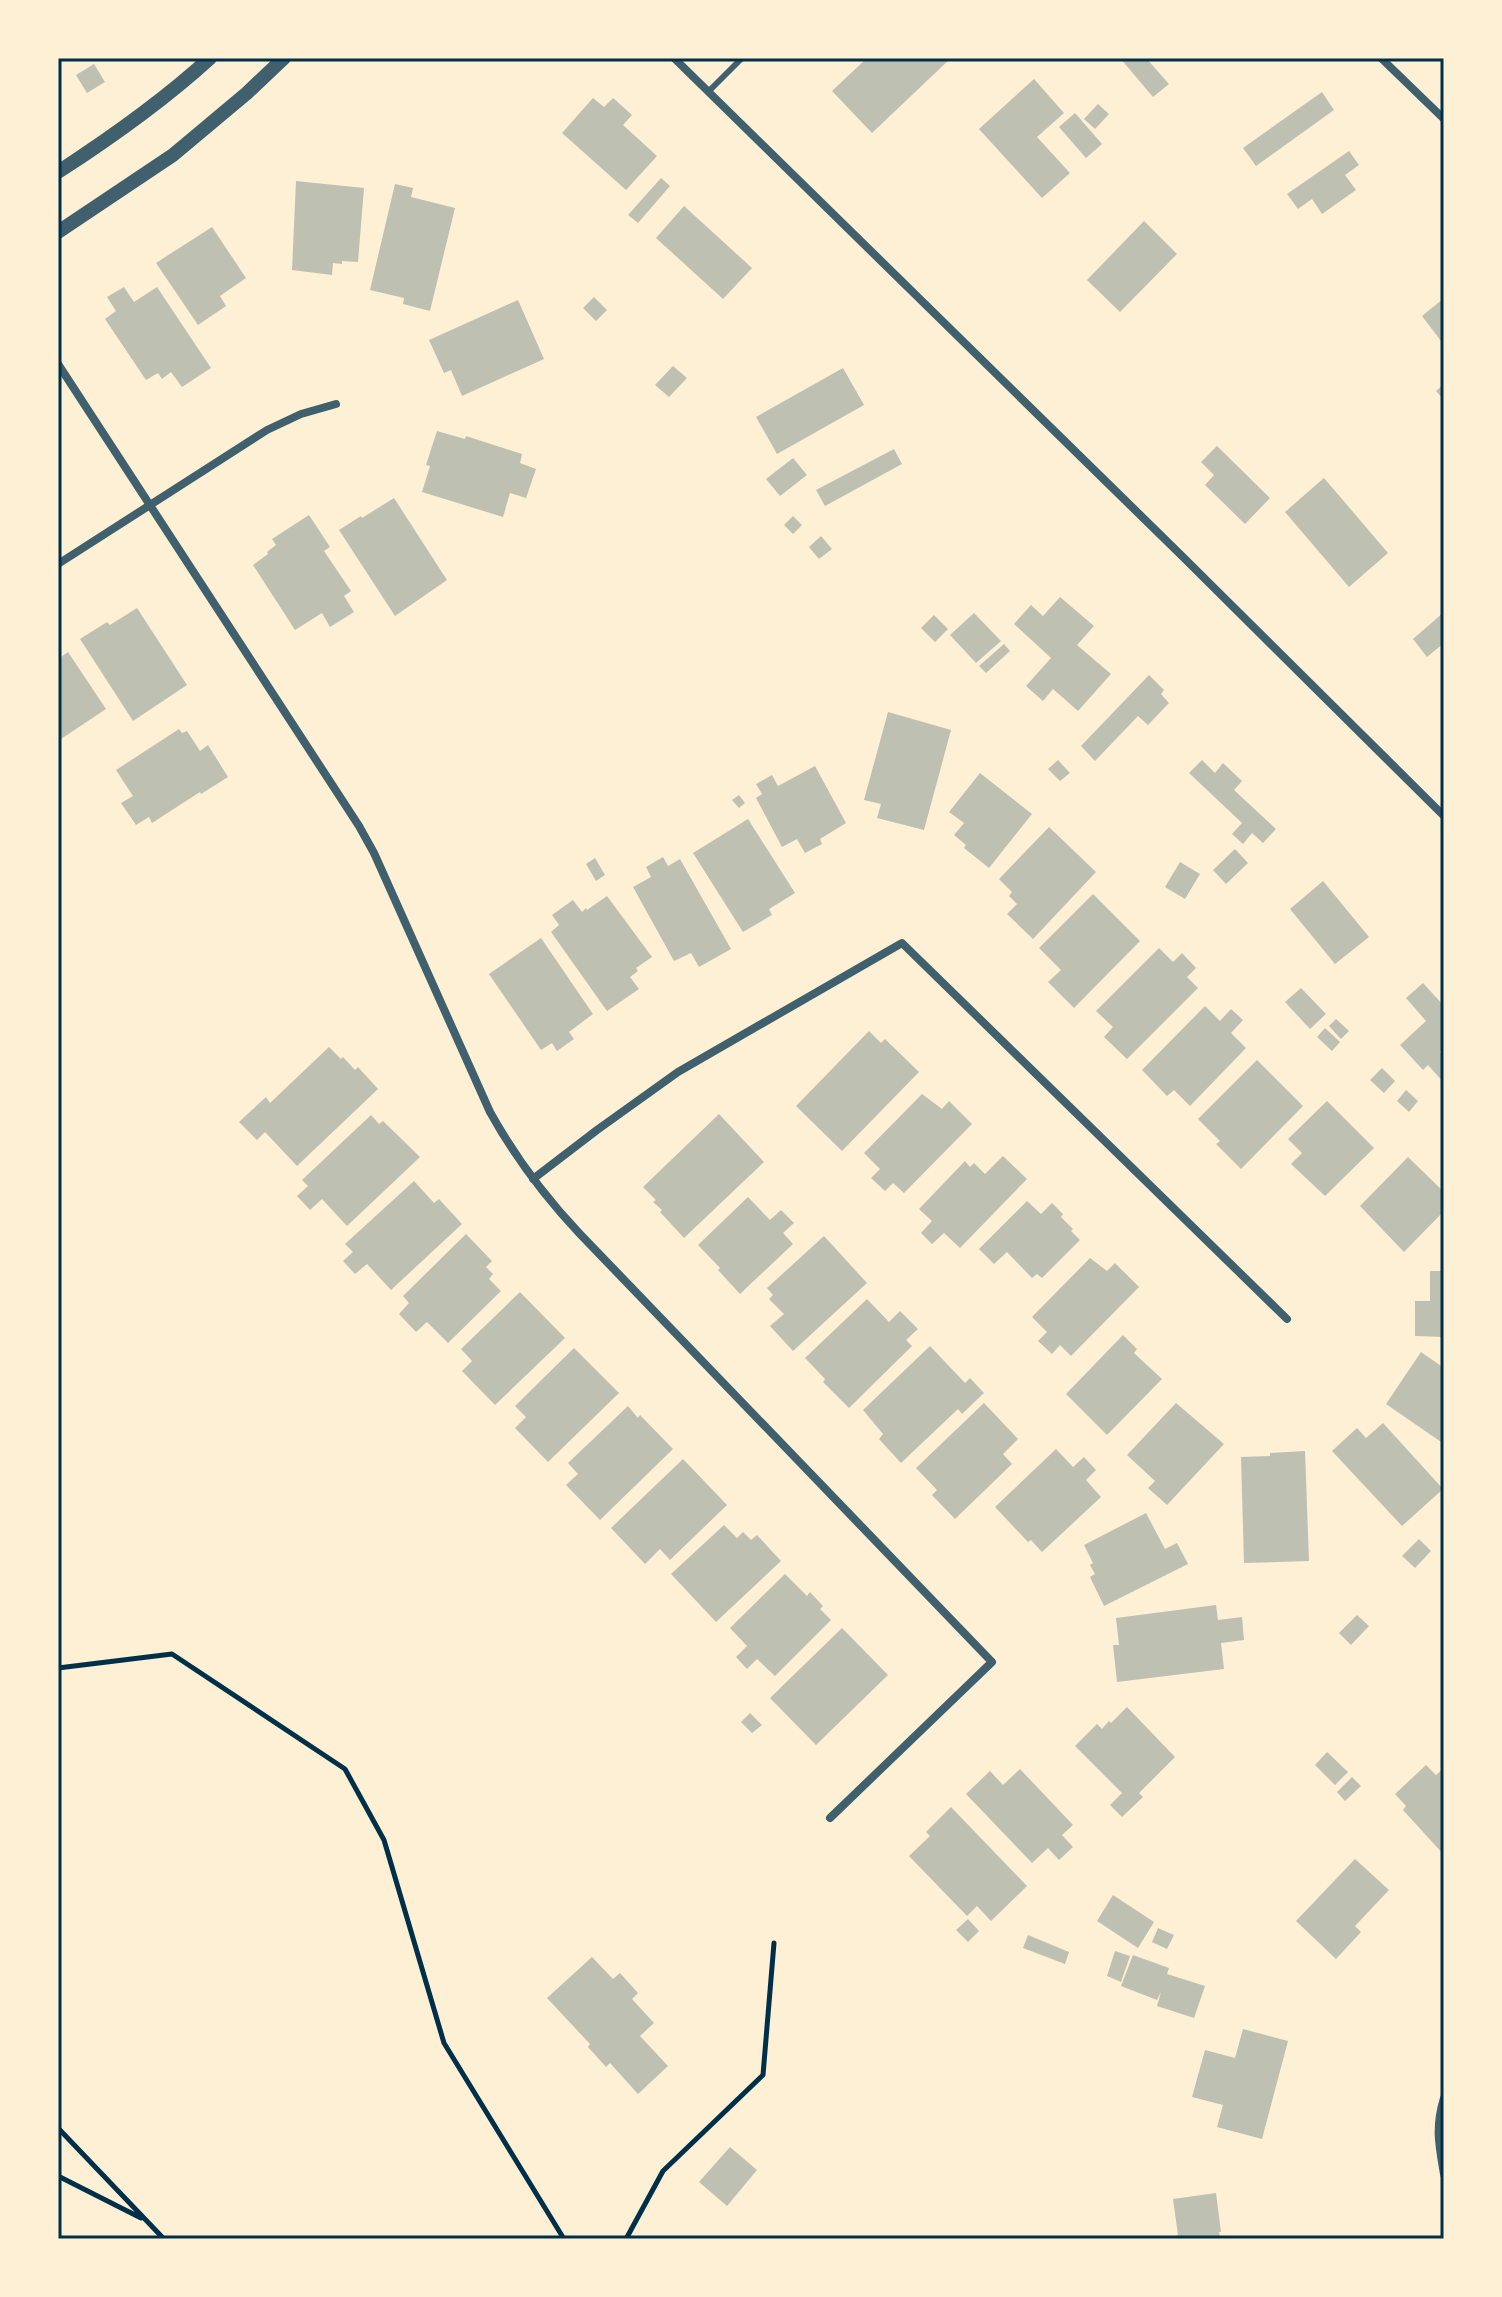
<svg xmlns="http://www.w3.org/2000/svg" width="1502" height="2297" viewBox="0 0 1502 2297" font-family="'Golos Text',sans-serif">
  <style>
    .building { fill: #bec0b2 }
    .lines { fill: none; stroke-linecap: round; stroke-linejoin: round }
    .path { stroke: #003049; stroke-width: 5 }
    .service { stroke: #3f606c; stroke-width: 6 }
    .minor { stroke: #3f606c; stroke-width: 8 }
    .tertiary { stroke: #3f606c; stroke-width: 14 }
    .neatline { fill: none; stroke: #003049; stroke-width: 3 }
  </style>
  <rect width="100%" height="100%" fill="#fdf0d5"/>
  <path class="building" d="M 867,58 L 951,58 L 872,133 L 832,91 Z
    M 1120,58 L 1146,58 L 1169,84 L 1153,97 Z
    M 94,64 L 105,82 L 87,93 L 76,75 Z
    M 1034,79 L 1064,113 L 1037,137 L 1070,173 L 1042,198 L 979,129 Z
    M 1322,92 L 1334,110 L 1256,166 L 1243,148 Z
    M 593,98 L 604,107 L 613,98 L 632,115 L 623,125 L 657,156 L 626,190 L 562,133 Z
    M 1098,104 L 1109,114 L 1095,129 L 1084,119 Z
    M 1075,113 L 1102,144 L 1086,158 L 1059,127 Z
    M 1349,151 L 1359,165 L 1345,175 L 1356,190 L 1322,214 L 1312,199 L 1298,209 L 1287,194 Z
    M 661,178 L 670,186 L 638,223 L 628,215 Z
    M 296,181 L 364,188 L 358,262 L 342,261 L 342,264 L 333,263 L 332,275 L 292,270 Z
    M 395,184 L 413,188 L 411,197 L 455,208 L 430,311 L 403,304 L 404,298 L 370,290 Z
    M 684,206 L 752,268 L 723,299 L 656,238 Z
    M 1144,221 L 1177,254 L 1120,312 L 1087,280 Z
    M 212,227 L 246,278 L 220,296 L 226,306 L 198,325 L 156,263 Z
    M 124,287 L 134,302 L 157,287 L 211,368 L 182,387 L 171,372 L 162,379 L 158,373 L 146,380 L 105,319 L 116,311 L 107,297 Z
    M 594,297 L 607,310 L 596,321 L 583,308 Z
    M 1444,298 L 1444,345 L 1422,316 Z
    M 518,300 L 544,359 L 462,396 L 451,370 L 444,373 L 429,340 Z
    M 673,366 L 687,378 L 669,397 L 655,385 Z
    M 843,368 L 864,405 L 777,454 L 756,417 Z
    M 1444,384 L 1444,400 L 1436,391 Z
    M 437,431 L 465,439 L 466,436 L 522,454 L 520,463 L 536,469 L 526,498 L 510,493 L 503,517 L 422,492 L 430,466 L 426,465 Z
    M 1217,446 L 1270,498 L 1245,524 L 1205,485 L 1214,475 L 1201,462 Z
    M 894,449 L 902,464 L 825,506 L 816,490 Z
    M 793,458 L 807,475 L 780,496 L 766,479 Z
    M 1324,478 L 1388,553 L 1349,587 L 1285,512 Z
    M 394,498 L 447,580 L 395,616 L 339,530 L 361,516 L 362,518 Z
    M 309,515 L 330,547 L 324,551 L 351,591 L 344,596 L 354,612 L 330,627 L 322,613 L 295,630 L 253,565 L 268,554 L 267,552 L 276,545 L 272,539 Z
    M 793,516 L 802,525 L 793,534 L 784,525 Z
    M 821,536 L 832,549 L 819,559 L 809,547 Z
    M 1060,597 L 1094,626 L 1077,645 L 1111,674 L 1078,711 L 1053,689 L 1043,701 L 1026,686 L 1051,658 L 1014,624 L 1031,605 L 1043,616 Z
    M 137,608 L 187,685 L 133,721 L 80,639 L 107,622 L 110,625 Z
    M 1444,612 L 1444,643 L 1427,657 L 1413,639 Z
    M 974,613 L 1001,641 L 976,663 L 950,635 Z
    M 934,615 L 948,629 L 935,642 L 921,628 Z
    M 1004,644 L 1010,651 L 986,673 L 979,666 Z
    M 68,652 L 106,709 L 58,741 L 58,659 Z
    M 1149,675 L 1164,690 L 1161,694 L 1169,703 L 1148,725 L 1138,716 L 1095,761 L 1081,746 Z
    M 888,712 L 951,730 L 924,830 L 877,818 L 881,804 L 864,800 Z
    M 179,729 L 182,733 L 187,731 L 200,751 L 208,745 L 228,777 L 201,794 L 200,792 L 152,823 L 149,817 L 136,825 L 121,803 L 133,796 L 116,770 Z
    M 1058,760 L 1070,773 L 1060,781 L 1048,769 Z
    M 1202,760 L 1215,773 L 1223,763 L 1242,781 L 1234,790 L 1276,829 L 1263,843 L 1252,833 L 1243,844 L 1232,834 L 1242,823 L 1189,773 Z
    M 815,766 L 846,823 L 820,839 L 822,844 L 805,853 L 797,839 L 782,847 L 756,798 L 762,794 L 756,784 L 772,775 L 778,786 Z
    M 980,773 L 1032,814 L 989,868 L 964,848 L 966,845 L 954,835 L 964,823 L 949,812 Z
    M 739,795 L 745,803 L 739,808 L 732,800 Z
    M 748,819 L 795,893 L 769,909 L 772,915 L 743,932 L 693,853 Z
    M 1049,827 L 1096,872 L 1033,939 L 1007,914 L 1017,904 L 1009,896 L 1012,892 L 999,879 Z
    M 1235,849 L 1248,863 L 1226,884 L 1213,870 Z
    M 663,857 L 668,866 L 680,859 L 731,949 L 699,967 L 691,953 L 674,961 L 633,887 L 651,877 L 646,867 Z
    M 595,858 L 605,875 L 596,881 L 586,864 Z
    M 1180,862 L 1200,874 L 1185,899 L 1165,887 Z
    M 1323,881 L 1369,937 L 1335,964 L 1290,909 Z
    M 1093,894 L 1140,941 L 1074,1008 L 1048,982 L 1061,970 L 1039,948 Z
    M 607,896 L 652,957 L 636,968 L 638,971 L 630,977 L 639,989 L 607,1011 L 551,932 L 559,925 L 552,915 L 573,900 L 582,912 L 586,908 L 587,910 Z
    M 541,938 L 593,1014 L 569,1032 L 574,1039 L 557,1051 L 552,1043 L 541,1050 L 489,974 Z
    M 1159,948 L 1173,962 L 1182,953 L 1196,968 L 1187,977 L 1198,988 L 1127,1059 L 1104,1037 L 1113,1027 L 1096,1011 Z
    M 1423,983 L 1444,1006 L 1444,1048 L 1440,1052 L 1444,1056 L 1444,1083 L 1428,1065 L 1423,1070 L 1400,1045 L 1426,1021 L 1406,998 Z
    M 1301,988 L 1326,1014 L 1310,1029 L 1285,1002 Z
    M 1205,1006 L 1220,1021 L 1231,1009 L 1243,1020 L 1231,1033 L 1246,1048 L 1190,1106 L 1174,1090 L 1167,1096 L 1142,1070 Z
    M 1336,1019 L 1349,1031 L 1341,1039 L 1329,1026 Z
    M 1325,1028 L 1340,1042 L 1332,1051 L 1317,1037 Z
    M 869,1031 L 881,1043 L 885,1039 L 919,1072 L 842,1151 L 796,1106 Z
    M 329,1047 L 341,1059 L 343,1057 L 355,1070 L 358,1067 L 378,1089 L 297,1166 L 265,1132 L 257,1140 L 239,1122 L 266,1097 L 270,1103 Z
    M 1257,1060 L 1303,1106 L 1241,1169 L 1216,1144 L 1220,1141 L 1198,1119 Z
    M 1382,1068 L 1395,1081 L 1384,1093 L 1370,1080 Z
    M 1406,1090 L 1418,1101 L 1409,1112 L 1397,1101 Z
    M 922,1094 L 942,1109 L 949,1101 L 972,1124 L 904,1193 L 893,1183 L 885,1191 L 871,1178 L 880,1169 L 864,1153 Z
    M 1327,1101 L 1374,1148 L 1325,1196 L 1291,1164 L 1302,1153 L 1288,1139 Z
    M 719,1114 L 764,1162 L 684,1238 L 660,1212 L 662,1210 L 653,1202 L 656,1200 L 643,1187 Z
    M 371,1115 L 379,1124 L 383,1121 L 420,1157 L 347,1226 L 322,1199 L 310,1210 L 297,1196 L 308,1186 L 302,1180 Z
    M 1003,1156 L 1027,1179 L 960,1248 L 944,1233 L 932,1244 L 921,1233 L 932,1221 L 919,1209 L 965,1161 L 970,1167 L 974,1163 L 985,1174 Z
    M 1408,1157 L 1444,1192 L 1444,1211 L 1404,1252 L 1360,1206 Z
    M 414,1181 L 434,1203 L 439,1199 L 462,1224 L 391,1290 L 367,1264 L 355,1274 L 343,1261 L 353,1252 L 345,1244 Z
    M 748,1197 L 770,1220 L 781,1210 L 794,1223 L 783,1233 L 793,1244 L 740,1294 L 718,1270 L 720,1268 L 698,1245 Z
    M 1027,1201 L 1041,1214 L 1052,1203 L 1063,1214 L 1061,1217 L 1073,1229 L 1071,1231 L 1080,1240 L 1042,1278 L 1037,1274 L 1032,1278 L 1007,1252 L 994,1264 L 979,1249 Z
    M 466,1234 L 492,1261 L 486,1267 L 493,1274 L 489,1279 L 501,1291 L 448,1343 L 427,1322 L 416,1332 L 399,1314 L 409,1303 L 403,1296 Z
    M 824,1236 L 867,1283 L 793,1351 L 770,1326 L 784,1314 L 769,1299 L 773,1295 L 767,1288 Z
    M 1090,1258 L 1107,1271 L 1115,1263 L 1139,1287 L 1071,1356 L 1060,1345 L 1052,1354 L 1038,1341 L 1047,1332 L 1032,1317 Z
    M 1430,1271 L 1444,1271 L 1444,1337 L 1415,1336 L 1415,1301 L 1430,1301 Z
    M 520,1292 L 565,1338 L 495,1405 L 462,1371 L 472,1361 L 461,1349 Z
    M 867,1299 L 889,1322 L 900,1311 L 918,1329 L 906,1340 L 912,1346 L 849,1408 L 823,1382 L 825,1379 L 805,1358 Z
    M 1123,1335 L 1137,1349 L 1134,1353 L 1162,1379 L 1107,1435 L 1066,1394 Z
    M 930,1346 L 965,1383 L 970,1378 L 984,1393 L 962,1414 L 958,1409 L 901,1463 L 879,1439 L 883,1434 L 863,1410 Z
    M 574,1348 L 619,1393 L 548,1462 L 515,1428 L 526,1417 L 515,1406 Z
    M 1421,1352 L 1444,1368 L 1444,1444 L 1386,1404 Z
    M 984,1403 L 1018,1439 L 1003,1454 L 1012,1464 L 955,1519 L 932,1495 L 937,1490 L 916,1468 Z
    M 1176,1403 L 1224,1444 L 1167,1505 L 1148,1488 L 1155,1481 L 1127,1455 Z
    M 628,1406 L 638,1418 L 640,1415 L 673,1449 L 600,1520 L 566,1485 L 578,1474 L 568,1463 Z
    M 1383,1423 L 1443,1489 L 1402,1526 L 1332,1451 L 1357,1428 L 1366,1438 Z
    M 1056,1449 L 1073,1467 L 1084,1457 L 1096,1470 L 1086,1480 L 1101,1497 L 1042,1552 L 1031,1540 L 1028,1542 L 995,1507 Z
    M 1305,1451 L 1309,1561 L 1244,1563 L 1241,1457 L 1270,1456 L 1270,1453 Z
    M 683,1459 L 727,1505 L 670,1560 L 660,1549 L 645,1564 L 611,1528 Z
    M 1146,1513 L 1165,1549 L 1177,1543 L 1188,1564 L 1104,1606 L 1090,1577 L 1095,1574 L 1090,1565 L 1093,1563 L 1084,1545 Z
    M 724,1525 L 737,1538 L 743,1532 L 751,1540 L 757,1535 L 781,1561 L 716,1622 L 671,1574 Z
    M 1419,1539 L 1431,1551 L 1415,1568 L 1402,1556 Z
    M 785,1574 L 807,1596 L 810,1592 L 823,1606 L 820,1609 L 831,1620 L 775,1676 L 757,1659 L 747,1669 L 736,1657 L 747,1646 L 730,1628 Z
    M 1216,1605 L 1218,1620 L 1242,1617 L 1244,1640 L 1221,1643 L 1224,1669 L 1117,1682 L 1113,1645 L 1119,1645 L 1116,1618 Z
    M 1357,1615 L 1369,1626 L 1351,1645 L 1339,1633 Z
    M 842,1628 L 888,1675 L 816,1745 L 770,1698 Z
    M 1127,1707 L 1175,1757 L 1139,1793 L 1143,1797 L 1122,1817 L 1110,1805 L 1122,1793 L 1075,1746 L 1097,1724 L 1102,1729 L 1109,1721 L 1111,1723 Z
    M 750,1713 L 762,1725 L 752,1733 L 741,1722 Z
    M 1327,1752 L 1348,1772 L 1335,1785 L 1315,1765 Z
    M 1426,1765 L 1436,1775 L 1444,1768 L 1444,1855 L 1403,1810 L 1406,1806 L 1395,1794 Z
    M 1020,1769 L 1073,1825 L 1062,1835 L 1073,1847 L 1059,1860 L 1048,1848 L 1032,1863 L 966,1794 L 990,1771 L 1003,1785 Z
    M 1352,1777 L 1361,1786 L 1345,1801 L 1337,1792 Z
    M 951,1807 L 1027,1886 L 991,1921 L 977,1906 L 967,1916 L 909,1856 L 930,1836 L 926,1832 Z
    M 1355,1859 L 1389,1890 L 1355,1926 L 1361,1932 L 1336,1959 L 1296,1921 Z
    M 1113,1895 L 1154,1922 L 1138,1948 L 1097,1921 Z
    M 968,1919 L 979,1931 L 968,1942 L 956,1930 Z
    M 1158,1928 L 1174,1935 L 1167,1949 L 1152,1942 Z
    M 1028,1935 L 1069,1952 L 1065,1964 L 1023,1948 Z
    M 1115,1951 L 1130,1956 L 1121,1982 L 1107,1976 Z
    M 1133,1955 L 1169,1968 L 1167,1974 L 1205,1986 L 1194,2018 L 1157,2006 L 1161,1992 L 1157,2000 L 1121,1986 Z
    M 592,1957 L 613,1979 L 620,1973 L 638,1993 L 632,1999 L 654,2023 L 640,2036 L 668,2066 L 638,2094 L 610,2063 L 606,2067 L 588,2047 L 590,2044 L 547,1998 Z
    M 1243,2029 L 1288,2041 L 1262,2139 L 1217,2127 L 1223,2105 L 1192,2097 L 1205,2050 L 1235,2058 Z
    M 730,2147 L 757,2170 L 727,2206 L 699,2182 Z
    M 1216,2193 L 1221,2232 L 1219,2232 L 1220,2239 L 1167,2239 L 1178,2235 L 1173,2199 Z"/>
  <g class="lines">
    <path class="path" d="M 58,1668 L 172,1654 L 345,1769 L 384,1840 L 444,2043 L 564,2239
      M 58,2128 L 164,2239
      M 58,2176 L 141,2218
      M 626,2239 L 663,2171 L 763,2075 L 774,1943"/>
    <path class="service" d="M 709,91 L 742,58"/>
    <path class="minor" d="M 674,58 L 1183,557 L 1444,816
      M 1381,58 L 1444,119
      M 58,364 L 359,826 L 374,853 L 490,1112 C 515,1157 545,1197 580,1234 L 992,1662 L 830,1818
      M 58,564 L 267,430 L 301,414 L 336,404
      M 533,1179 L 597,1130 L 678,1072 L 902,943 L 1287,1319
      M 1444,2098 C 1435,2128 1439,2145 1444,2174"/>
    <path class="tertiary" d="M 58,172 C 112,137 163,101 210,58
      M 58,232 L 173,155 L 247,93 L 284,58"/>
  </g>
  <rect width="1502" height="2297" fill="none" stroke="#fdf0d5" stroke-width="120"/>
  <rect x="60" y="60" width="1382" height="2177" class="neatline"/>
</svg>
